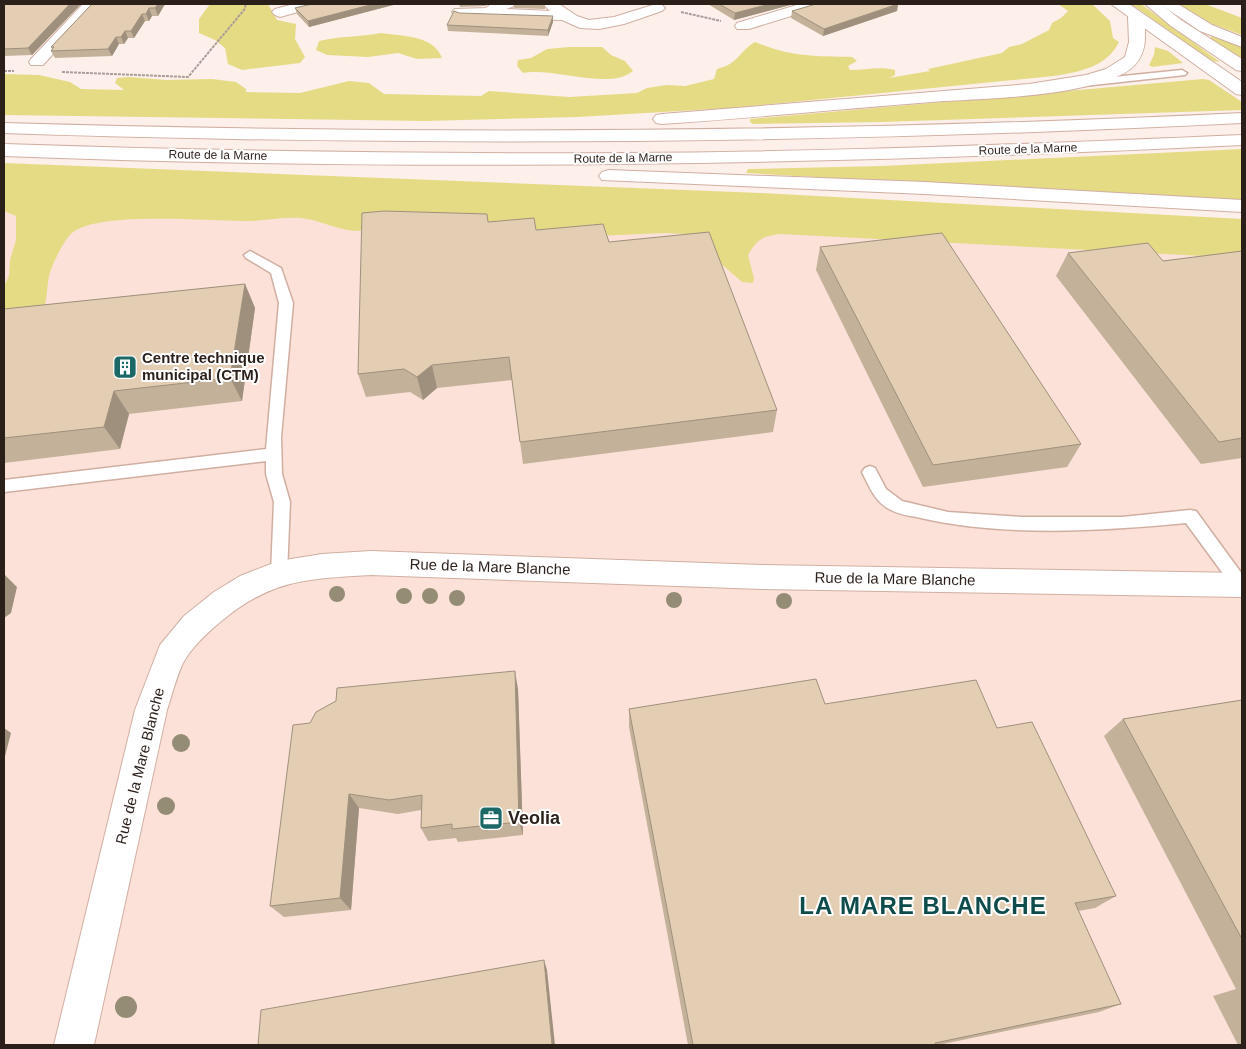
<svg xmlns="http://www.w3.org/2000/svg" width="1246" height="1049" viewBox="0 0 1246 1049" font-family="Arial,sans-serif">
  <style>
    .built { fill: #fbe1d7 }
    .green { fill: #e5db85 }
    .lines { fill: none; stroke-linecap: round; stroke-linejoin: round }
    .lane-casing { stroke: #d0afa2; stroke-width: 3 }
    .street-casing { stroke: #d0afa2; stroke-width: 2 }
    .secondary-casing { stroke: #d0afa2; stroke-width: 2 }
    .highway-casing { stroke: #d0afa2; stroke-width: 2 }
    .path { stroke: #ab9e99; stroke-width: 2; stroke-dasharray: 3 1; stroke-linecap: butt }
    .lane { fill: #fff; fill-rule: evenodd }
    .street { fill: #fff; fill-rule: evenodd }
    .secondary { fill: #fff; fill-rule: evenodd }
    .highway { fill: #fff; fill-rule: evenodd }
    .tree { fill: #958c75 }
    .wall { fill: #c3b19a }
    .shaded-wall { fill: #9f907d }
    .building { fill: #e3ceb3; stroke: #9f907d }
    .labels { text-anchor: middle; stroke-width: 4; stroke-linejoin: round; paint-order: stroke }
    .far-street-label { font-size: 12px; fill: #2b1f1a; stroke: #fff }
    .poi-label { font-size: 15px; font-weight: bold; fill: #2b1f1a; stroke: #fff; text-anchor: start }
    .street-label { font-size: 15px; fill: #2b1f1a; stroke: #fff }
    .near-poi-label { font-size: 18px; font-weight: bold; fill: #2b1f1a; stroke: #fff; text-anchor: start }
    .near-district-label { font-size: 24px; font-weight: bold; letter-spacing: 1px; fill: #0d4c4a; stroke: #fff }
  </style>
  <rect width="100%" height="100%" fill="#fdefea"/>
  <path class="built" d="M 4,188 L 1242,249 L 1242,1045 L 4,1045 Z"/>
  <path class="green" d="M 210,4 L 268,4 L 277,20 L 296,24 L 295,39 L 305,57 L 300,63 L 242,70 L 228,64 L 225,48 L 215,40 L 199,33 L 199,19 Z
    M 1058,4 L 1092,4 L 1110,21 L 1113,38 L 1119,42 C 1107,67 1079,72 1054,76 L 732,108 L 577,117 L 425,121 L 4,115 L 4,74 L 39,75 L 70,82 L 81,89 L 124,90 L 115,83 L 117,78 L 129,77 L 166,80 L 212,79 L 236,82 L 246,89 L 246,92 L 300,93 L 349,81 L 369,83 L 384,94 L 481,96 L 489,91 L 569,97 L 637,93 L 647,88 L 667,85 L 685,86 L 714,79 L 717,69 C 740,63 737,53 755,42 C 791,57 814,56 852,57 L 857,61 L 848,66 L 850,70 C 865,70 881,66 895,70 L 895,75 L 889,78 L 930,71 L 928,69 L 1002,53 L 1009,47 L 1022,44 L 1049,30 L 1052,23 L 1061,18 L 1068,11 Z
    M 1131,4 L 1141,4 L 1220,62 L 1212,61 Z
    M 1174,4 L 1205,4 L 1242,18 L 1242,35 L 1193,17 Z
    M 381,33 C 401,36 434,35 442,58 L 417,59 L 398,53 L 368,57 L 327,55 L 316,50 L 319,41 C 339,36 361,37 381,33 Z
    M 1212,36 L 1242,46 L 1242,59 L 1210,39 Z
    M 570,47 L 602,47 L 611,55 L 625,61 L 633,71 C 610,91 553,67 523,73 L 517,66 L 518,60 L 531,58 L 547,49 Z
    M 1155,47 L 1168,51 L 1183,63 L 1152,67 L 1149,65 L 1154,55 Z
    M 1203,79 L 1209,80 L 1242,102 L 1242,110 L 883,122 L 753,124 L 750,122 L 750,119 Z
    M 1242,149 L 1242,202 L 746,173 L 748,169 L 882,166 Z
    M 4,163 L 761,193 L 1242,219 L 1242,258 L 781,234 C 763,236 757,239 748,255 L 754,278 L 753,283 L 742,282 L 718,261 L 689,240 L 685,234 L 665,233 L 595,236 L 382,229 C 372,230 359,232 348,230 C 332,227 318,220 301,218 C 284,217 268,220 252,221 C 214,222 99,210 72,233 C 64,239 51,267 49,276 C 46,292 48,300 41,317 L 4,329 L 4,286 L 9,276 L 10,260 L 16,240 L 16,216 L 4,211 Z"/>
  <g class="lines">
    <g class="lane-casing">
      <path id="lane" d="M 1182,70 L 1187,73 L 1185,75 L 1084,86 L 1079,83 L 1084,80 Z
        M 250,251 L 281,268 L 293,303 L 281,437 L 282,474 L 290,502 L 287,573 L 285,578 L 279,580 L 273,578 L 271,573 L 274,502 L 266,474 L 266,461 L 4,492 L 4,480 L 266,449 L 279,303 L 271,273 L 246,258 L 244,255 Z
        M 870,466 L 875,468 L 886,489 L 902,501 L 948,512 L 1022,517 L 1122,517 L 1190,510 L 1196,511 L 1242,574 L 1242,592 L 1235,590 L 1186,523 C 1103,531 1003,537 921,518 C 912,516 900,515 891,510 C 875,502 870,488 862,472 L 865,468 Z"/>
    </g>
    <g class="street-casing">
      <path id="street" d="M 83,4 L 99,4 L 43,65 L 31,65 L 29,62 L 31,59 Z
        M 294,4 L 319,4 L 316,7 L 280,17 L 275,15 L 272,12 L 275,9 Z
        M 491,4 L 515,4 L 512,7 L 506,9 L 550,11 L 543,4 L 559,4 L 577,16 L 589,20 L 614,17 L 656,4 L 662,5 L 665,8 L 662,11 L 624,24 L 599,29 L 580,28 L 562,20 L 460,17 L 455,15 L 452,12 L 455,9 L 486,8 Z
        M 800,4 L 823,4 L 820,7 L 749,29 L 737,29 L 735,26 L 737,23 Z
        M 371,551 L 762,565 L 1242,573 L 1242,597 L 762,589 L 371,575 C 306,579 271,579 219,623 C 206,634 191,648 183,663 C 176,678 172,695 167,710 L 94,1045 L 54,1045 L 135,710 L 160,645 L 184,616 L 214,592 L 240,576 L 279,561 L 322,554 Z"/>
    </g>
    <g class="secondary-casing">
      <path id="secondary" d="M 1111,4 L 1129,4 L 1242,82 L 1242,95 L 1236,94 Z
        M 1145,4 L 1161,4 L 1181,20 L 1242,59 L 1242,71 L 1236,70 L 1171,26 Z"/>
    </g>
    <g class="highway-casing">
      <path id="highway" d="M 1160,4 L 1178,4 L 1212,25 L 1242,37 L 1242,47 L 1200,31 Z
        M 1136,12 L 1141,14 C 1145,19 1145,26 1145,32 C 1146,53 1138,68 1118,76 C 1067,98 986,98 931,102 C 841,109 752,118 662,124 L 656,123 L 653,119 L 656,115 L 662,114 L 1029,84 L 1086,75 L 1106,69 L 1125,57 L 1129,42 L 1128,17 L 1131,14 Z
        M 1242,113 L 1242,123 C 906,140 570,145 234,139 C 157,137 80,136 4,133 L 4,123 C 417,135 830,133 1242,113 Z
        M 1242,135 L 1242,145 C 830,165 416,172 4,156 L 4,144 C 209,151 415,154 620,153 C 827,152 1035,144 1242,135 Z
        M 609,170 L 925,182 L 1242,200 L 1242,212 L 925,194 L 602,180 L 599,176 L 602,172 Z"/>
    </g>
    <path class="path" d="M 681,12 L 721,21
      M 4,71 L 14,71
      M 62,72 L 188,77 L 244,10 L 246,4"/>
    <use href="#lane" class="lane"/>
    <use href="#street" class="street"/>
    <use href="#secondary" class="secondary"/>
    <use href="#highway" class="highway"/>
  </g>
  <g class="tree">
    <circle cx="337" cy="594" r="8"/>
    <circle cx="404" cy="596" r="8"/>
    <circle cx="430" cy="596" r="8"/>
    <circle cx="457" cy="598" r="8"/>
    <circle cx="674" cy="600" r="8"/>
    <circle cx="784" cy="601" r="8"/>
    <circle cx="181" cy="743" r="9"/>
    <circle cx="166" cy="806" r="9"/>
    <circle cx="126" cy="1007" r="11"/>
  </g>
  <path class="wall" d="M 4,4 L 81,4 L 32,55 L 4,56 Z
    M 92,4 L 165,4 L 158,16 L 152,16 L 149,21 L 145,21 L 134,38 L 128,38 L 124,44 L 119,44 L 112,56 L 55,58 L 51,51 L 52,49 L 51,47 Z
    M 312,4 L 397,4 L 309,27 L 297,14 L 295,8 Z
    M 459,4 L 489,4 L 485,6 L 460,7 Z
    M 514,4 L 545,4 L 545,9 L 514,8 Z
    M 708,4 L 794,4 L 734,20 Z
    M 898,4 L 897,11 L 823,36 L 791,18 L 792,11 Z
    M 459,13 L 553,22 L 548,36 L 448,31 L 447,25 Z
    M 488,222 L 609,242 L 777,410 L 773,432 L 523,464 L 512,380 L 437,388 L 423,400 L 410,392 L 366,397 L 358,374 Z
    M 820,247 L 1081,444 L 1067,467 L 923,487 L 816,270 Z
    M 1242,251 L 1242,458 L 1201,464 L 1056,276 L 1068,253 L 1163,261 Z
    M 245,284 L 255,308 L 242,401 L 129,414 L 120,449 L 4,463 L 4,309 Z
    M 518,689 L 523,835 L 458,842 L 456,838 L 428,841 L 421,828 L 421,810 L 398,814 L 359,808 L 351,910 L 284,917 L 270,906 L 310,723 Z
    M 1242,700 L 1242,1045 L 1238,1045 L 1213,996 L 1236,989 L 1104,736 L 1123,719 Z
    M 825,704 L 997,728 L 1116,896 L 1095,908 L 1078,911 L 1121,1004 L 1099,1012 L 938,1045 L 688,1045 L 629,727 L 629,709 Z"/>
  <path class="shaded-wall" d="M 70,4 L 81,4 L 32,55 L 28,48 Z
    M 158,4 L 165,4 L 158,16 L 155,8 Z
    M 374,4 L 397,4 L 309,27 L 308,21 Z
    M 770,4 L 794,4 L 734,20 L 735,13 Z
    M 898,4 L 897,11 L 823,36 L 824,29 Z
    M 149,8 L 152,16 L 149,21 L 146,14 Z
    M 142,14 L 145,21 L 134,38 L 131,31 Z
    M 553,16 L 553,22 L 548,36 L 548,30 Z
    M 125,31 L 128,38 L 124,44 L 121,37 Z
    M 116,37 L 119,44 L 112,56 L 108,49 Z
    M 245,284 L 255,308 L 242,401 L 230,378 Z
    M 432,365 L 437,388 L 423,400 L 417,377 Z
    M 114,391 L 129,414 L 120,449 L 104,427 Z
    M 4,574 L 17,587 L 11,613 L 4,618 Z
    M 515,671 L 518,689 L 523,835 L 519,822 Z
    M 4,728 L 11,733 L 4,760 Z
    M 349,794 L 359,808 L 351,910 L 340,898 Z
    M 544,960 L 547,970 L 555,1045 L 552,1045 Z"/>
  <path class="building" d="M 4,4 L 70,4 L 28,48 L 4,49 Z
    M 92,4 L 158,4 L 155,8 L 149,8 L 146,14 L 142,14 L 131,31 L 125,31 L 121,37 L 116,37 L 108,49 L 51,51 L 54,47 L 51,47 Z
    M 312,4 L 374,4 L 308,21 L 295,8 Z
    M 719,4 L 770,4 L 735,13 Z
    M 816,4 L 898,4 L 824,29 L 792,11 Z
    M 454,11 L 459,13 L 553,16 L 548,30 L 447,25 Z
    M 384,211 L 487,214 L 488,222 L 534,218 L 536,230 L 603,224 L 609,242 L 709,232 L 777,410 L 520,442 L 509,357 L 432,365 L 417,377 L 404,369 L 358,374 L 362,213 Z
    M 942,233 L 1081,444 L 933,465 L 820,247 Z
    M 1148,243 L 1163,261 L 1242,251 L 1242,438 L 1219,442 L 1068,253 Z
    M 245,284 L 230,378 L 114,391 L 104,427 L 4,438 L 4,309 Z
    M 515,671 L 519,822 L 452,829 L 452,824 L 421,828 L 422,795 L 389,800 L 349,794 L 340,898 L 270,906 L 293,725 L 310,723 L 316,712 L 336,701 L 337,688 Z
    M 816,679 L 825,704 L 976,680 L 997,728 L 1032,722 L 1116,896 L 1075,903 L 1121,1004 L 935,1043 L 936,1045 L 693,1045 L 629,709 Z
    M 1242,700 L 1242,939 L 1123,719 Z
    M 544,960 L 552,1045 L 258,1045 L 261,1010 Z"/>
  <defs>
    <g id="building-square" transform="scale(1.25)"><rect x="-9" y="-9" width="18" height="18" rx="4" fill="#1c6866" stroke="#fff"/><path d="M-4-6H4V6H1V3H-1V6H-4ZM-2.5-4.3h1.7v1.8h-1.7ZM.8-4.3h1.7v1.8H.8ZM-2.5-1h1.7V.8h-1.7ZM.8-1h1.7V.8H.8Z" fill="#fff"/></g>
    <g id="office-square" transform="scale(1.25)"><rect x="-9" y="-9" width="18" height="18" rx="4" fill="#1c6866" stroke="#fff"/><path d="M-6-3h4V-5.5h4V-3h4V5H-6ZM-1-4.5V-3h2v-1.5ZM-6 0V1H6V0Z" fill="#fff"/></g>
  </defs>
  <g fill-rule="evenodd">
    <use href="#building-square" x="125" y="367"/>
    <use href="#office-square" x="491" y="818"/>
  </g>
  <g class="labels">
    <g class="far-street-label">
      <text transform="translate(1028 149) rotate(-2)" y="4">Route de la Marne</text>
      <text transform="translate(218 155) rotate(1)" y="4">Route de la Marne</text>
      <text transform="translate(623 158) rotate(-1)" y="4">Route de la Marne</text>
    </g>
    <g class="poi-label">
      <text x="142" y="363">Centre technique<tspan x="142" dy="17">municipal (CTM)</tspan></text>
    </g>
    <g class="street-label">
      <text transform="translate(490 567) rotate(2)" y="5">Rue de la Mare Blanche</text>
      <text transform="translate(895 579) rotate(1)" y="5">Rue de la Mare Blanche</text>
      <text transform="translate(140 766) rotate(-76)" y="5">Rue de la Mare Blanche</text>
    </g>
    <g class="near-poi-label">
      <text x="508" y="824">Veolia</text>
    </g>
    <g class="near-district-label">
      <text x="923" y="914">LA MARE BLANCHE</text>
    </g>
  </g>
  <rect width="1246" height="1049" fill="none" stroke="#2b1f1a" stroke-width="10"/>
</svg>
